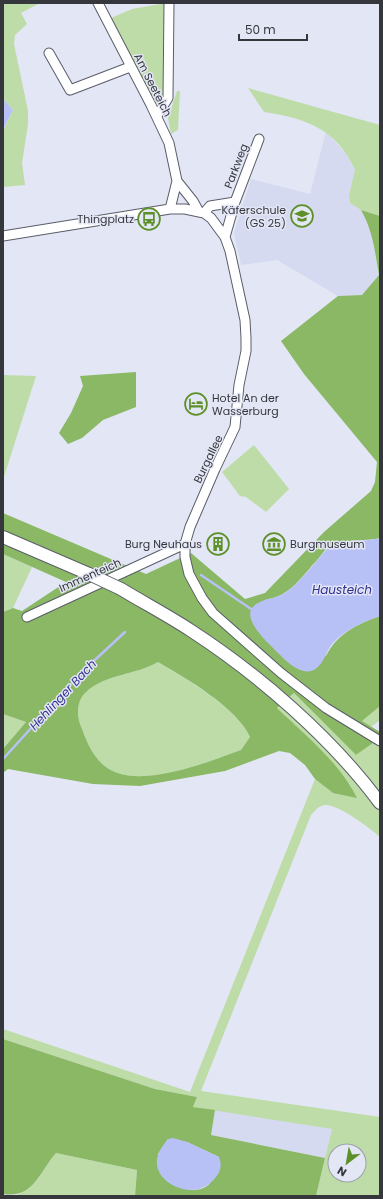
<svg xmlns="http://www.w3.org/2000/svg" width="383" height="1199" viewBox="0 0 383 1199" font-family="Poppins,sans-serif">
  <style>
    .built { fill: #d6daf0 }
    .green { fill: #bddca7; fill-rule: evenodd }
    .forest { fill: #8ab864; fill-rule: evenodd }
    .water { fill: #b8c1f5 }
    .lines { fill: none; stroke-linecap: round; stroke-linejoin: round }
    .stream { stroke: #b8c1f5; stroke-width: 2.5 }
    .minor-casing { stroke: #5a5d69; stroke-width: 11 }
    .tertiary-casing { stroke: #5a5d69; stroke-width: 14 }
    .minor { stroke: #fff; stroke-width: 9 }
    .tertiary { stroke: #fff; stroke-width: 12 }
    .tertiary-bridge-casing { stroke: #5a5d69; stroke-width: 14; stroke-linecap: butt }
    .tertiary-bridge { stroke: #fff; stroke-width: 12 }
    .labels { text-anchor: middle; stroke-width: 3; stroke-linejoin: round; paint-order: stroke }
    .street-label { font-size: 11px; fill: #36373d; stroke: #e3e6f5 }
    .poi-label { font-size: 11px; fill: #36373d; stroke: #e3e6f5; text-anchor: end }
    .water-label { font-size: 12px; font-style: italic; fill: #333192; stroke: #e3e6f5 }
  </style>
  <rect width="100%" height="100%" fill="#e3e6f5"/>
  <path class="built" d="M 326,131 L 346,154 L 355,170 L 349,195 L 350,203 L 361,210 L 368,222 L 374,240 L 379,275 L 362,295 L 338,296 L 277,260 L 241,265 L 234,233 L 251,179 L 310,194 Z
    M 215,1110 L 332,1129 L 325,1158 L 210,1135 Z"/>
  <path class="green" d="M 3,3 L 40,3 L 21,13 L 27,24 L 15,35 L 14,44 L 28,111 L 28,124 L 22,163 L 25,185 L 3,187 L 3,131 L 13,110 L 3,99 Z
    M 166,3 L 166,92 L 163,101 L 156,105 L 111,18 L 132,9 Z
    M 248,88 L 380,125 L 380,216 L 361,210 L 350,203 L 349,195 L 355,170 C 337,129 305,118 264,112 Z
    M 177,91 L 180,91 L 178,130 L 171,134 L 168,118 Z
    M 3,375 L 36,376 L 3,480 Z
    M 254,445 L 289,489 L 266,512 L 246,497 L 240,496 L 222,472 Z
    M 3,554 L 32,567 L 13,608 L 3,612 Z
    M 158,662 C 186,679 237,708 250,737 L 241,750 C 208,762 141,789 109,769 C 95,761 87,743 82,729 C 77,718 75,702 85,692 C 105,674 136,675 158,662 Z
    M 294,693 L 356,755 L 380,738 L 380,837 C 370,828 339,805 326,805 C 319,805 315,811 311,815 L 201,1091 L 380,1117 L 380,1196 L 316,1196 L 332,1129 L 193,1107 L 197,1097 L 155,1089 L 3,1039 L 3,1029 L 190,1092 L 315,779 L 333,793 L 352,788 L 325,755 L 277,708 ZM 335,1151 L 359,1151 L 359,1175 L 335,1175 Z
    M 380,706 L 380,720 L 371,727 L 362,721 Z
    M 3,714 L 26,722 L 3,749 Z
    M 56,1153 L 137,1170 L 135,1196 L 14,1196 C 40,1187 40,1172 56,1153 Z"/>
  <path class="forest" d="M 361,210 L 380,216 L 380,538 C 363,542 344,538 328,548 C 324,550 321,556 318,559 C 301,577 291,596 265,600 L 326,656 C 337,634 357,624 380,616 L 380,706 L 362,721 L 380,732 L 380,738 L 356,755 L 294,693 L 277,708 C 305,735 340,763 357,798 L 333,793 L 315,779 L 305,765 L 290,753 L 279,751 L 225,771 L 140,786 L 93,784 L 8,769 L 3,773 L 3,749 L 26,722 L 3,714 L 3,612 L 13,608 L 22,611 L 66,582 L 3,554 L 3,513 L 146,574 L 191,553 L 245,599 L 265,593 L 324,532 L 371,491 L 375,482 L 377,462 L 304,374 L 281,341 L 338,296 L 362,295 L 379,275 C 375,252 373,231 361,210 ZM 158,662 C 186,678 237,708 250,737 L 241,750 C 208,762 141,789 109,769 C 95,761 87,743 82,729 C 77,718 75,702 86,692 C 105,674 136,675 158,662 Z
    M 136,372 L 136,407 L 103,420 L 82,438 L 68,444 L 59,433 L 71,413 L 83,386 L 80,376 Z
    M 3,1039 L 155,1089 L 197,1097 L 193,1107 L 215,1110 L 211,1135 L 325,1158 L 316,1196 L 135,1196 L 137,1170 L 56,1153 C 40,1171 34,1199 3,1194 ZM 168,1139 L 187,1142 L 219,1157 C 217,1164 216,1176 211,1182 C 202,1194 185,1190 173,1185 L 158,1154 Z"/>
  <path class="water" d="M 3,99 L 13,110 L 3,130 Z
    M 380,538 L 380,616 C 363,622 346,629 333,643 C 325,652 324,667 311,671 C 299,674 286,661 278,653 C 269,643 235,615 258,603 C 269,597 278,599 289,590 C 303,579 315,562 328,548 C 344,538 362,543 380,538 Z
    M 173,1138 L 187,1142 L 219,1157 C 222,1165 221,1171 216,1177 C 213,1181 208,1185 204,1187 C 184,1197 150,1179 158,1155 C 160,1149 164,1144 168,1139 Z"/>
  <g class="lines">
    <path class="stream" d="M 201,575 L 254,611
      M 3,759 L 83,671 L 125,632"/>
    <g class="minor-casing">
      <path id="minor" d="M 98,3 L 151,105 L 169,143 L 177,181 L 170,209
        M 49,53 L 70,90 L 130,67
        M 157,116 L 168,98 L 169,3
        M 177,181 L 193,201 L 199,212
        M 204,213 L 210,206 L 235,202 L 259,139
        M 3,236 L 170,209 L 185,209 L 204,213 L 211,218 L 225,237 L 230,251 L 245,320 L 246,338 L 246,351 L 239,385 L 235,427 L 215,469 L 190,527 L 185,544 L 185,557 L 189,574 L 202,598 L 213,613 L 281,673 L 326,708 L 380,741
        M 225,237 L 235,202
        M 27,617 L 185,544"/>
    </g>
    <g class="tertiary-casing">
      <path id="tertiary" d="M 3,537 L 89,574
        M 121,589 C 144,603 167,615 190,630 C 258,674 331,737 380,803"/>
    </g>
    <use href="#minor" class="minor"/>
    <use href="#tertiary" class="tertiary"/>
    <g class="tertiary-bridge-casing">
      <path id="tertiary-bridge" d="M 89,574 L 121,589"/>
    </g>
    <use href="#tertiary-bridge" class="tertiary-bridge"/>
  </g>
  <defs>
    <g id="school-ring" transform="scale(1.15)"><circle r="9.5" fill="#e3e6f5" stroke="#5d9028" stroke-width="1.5"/><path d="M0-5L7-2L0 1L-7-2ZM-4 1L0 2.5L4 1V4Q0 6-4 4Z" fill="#5d9028"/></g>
    <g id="bus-ring" transform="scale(1.15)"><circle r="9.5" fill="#e3e6f5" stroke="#5d9028" stroke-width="1.5"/><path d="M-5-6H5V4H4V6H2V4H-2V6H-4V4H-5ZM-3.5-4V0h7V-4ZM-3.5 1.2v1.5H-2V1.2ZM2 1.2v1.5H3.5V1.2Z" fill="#5d9028"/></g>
    <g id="hotel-ring" transform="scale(1.15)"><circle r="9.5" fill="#e3e6f5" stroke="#5d9028" stroke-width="1.5"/><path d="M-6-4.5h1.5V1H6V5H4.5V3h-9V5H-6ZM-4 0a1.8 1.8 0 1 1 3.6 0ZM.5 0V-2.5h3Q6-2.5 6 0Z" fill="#5d9028"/></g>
    <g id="building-ring" transform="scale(1.15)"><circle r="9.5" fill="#e3e6f5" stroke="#5d9028" stroke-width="1.5"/><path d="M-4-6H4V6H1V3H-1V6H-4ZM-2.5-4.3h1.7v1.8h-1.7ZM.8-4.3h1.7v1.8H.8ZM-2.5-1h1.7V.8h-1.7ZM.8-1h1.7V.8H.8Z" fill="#5d9028"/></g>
    <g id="museum-ring" transform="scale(1.15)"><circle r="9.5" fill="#e3e6f5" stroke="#5d9028" stroke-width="1.5"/><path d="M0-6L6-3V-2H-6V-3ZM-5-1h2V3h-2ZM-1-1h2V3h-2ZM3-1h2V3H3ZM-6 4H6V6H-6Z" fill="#5d9028"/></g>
  </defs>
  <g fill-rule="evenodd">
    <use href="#school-ring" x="302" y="216"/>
    <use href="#bus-ring" x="149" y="219"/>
    <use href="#hotel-ring" x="196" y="404"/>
    <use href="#building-ring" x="218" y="544"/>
    <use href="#museum-ring" x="274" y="544"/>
  </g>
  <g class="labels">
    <g class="street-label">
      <text transform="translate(153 85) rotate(63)" y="4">Am Seeteich</text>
      <text transform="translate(236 166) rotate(-69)" y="4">Parkweg</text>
      <text transform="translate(208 459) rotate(-64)" y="4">Burgallee</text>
      <text transform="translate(90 575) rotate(-24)" y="4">Immenteich</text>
    </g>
    <g class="poi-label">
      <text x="286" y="214">Käferschule<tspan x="286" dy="13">(GS 25)</tspan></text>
      <text x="134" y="223">Thingplatz</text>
      <text x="212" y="402" text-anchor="start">Hotel An der<tspan x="212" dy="13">Wasserburg</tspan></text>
      <text x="202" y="548">Burg Neuhaus</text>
      <text x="290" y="548" text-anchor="start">Burgmuseum</text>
    </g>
    <g class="water-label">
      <text x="342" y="594">Hausteich</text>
      <text transform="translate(63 695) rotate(-47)" y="4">Hehlinger Bach</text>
    </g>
  </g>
  <rect width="383" height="1199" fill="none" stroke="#36373d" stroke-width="8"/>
  <g transform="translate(347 1163) rotate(211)"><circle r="19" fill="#e3e6f5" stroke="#9ea0ab"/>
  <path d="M0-3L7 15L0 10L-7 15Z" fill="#5d9028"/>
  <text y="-6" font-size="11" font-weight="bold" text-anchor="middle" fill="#36373d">N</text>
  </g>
  <path d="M239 34v6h68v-6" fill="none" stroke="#36373d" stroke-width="2"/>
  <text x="245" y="34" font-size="12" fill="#36373d" stroke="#e3e6f5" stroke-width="3" paint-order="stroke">50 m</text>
</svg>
